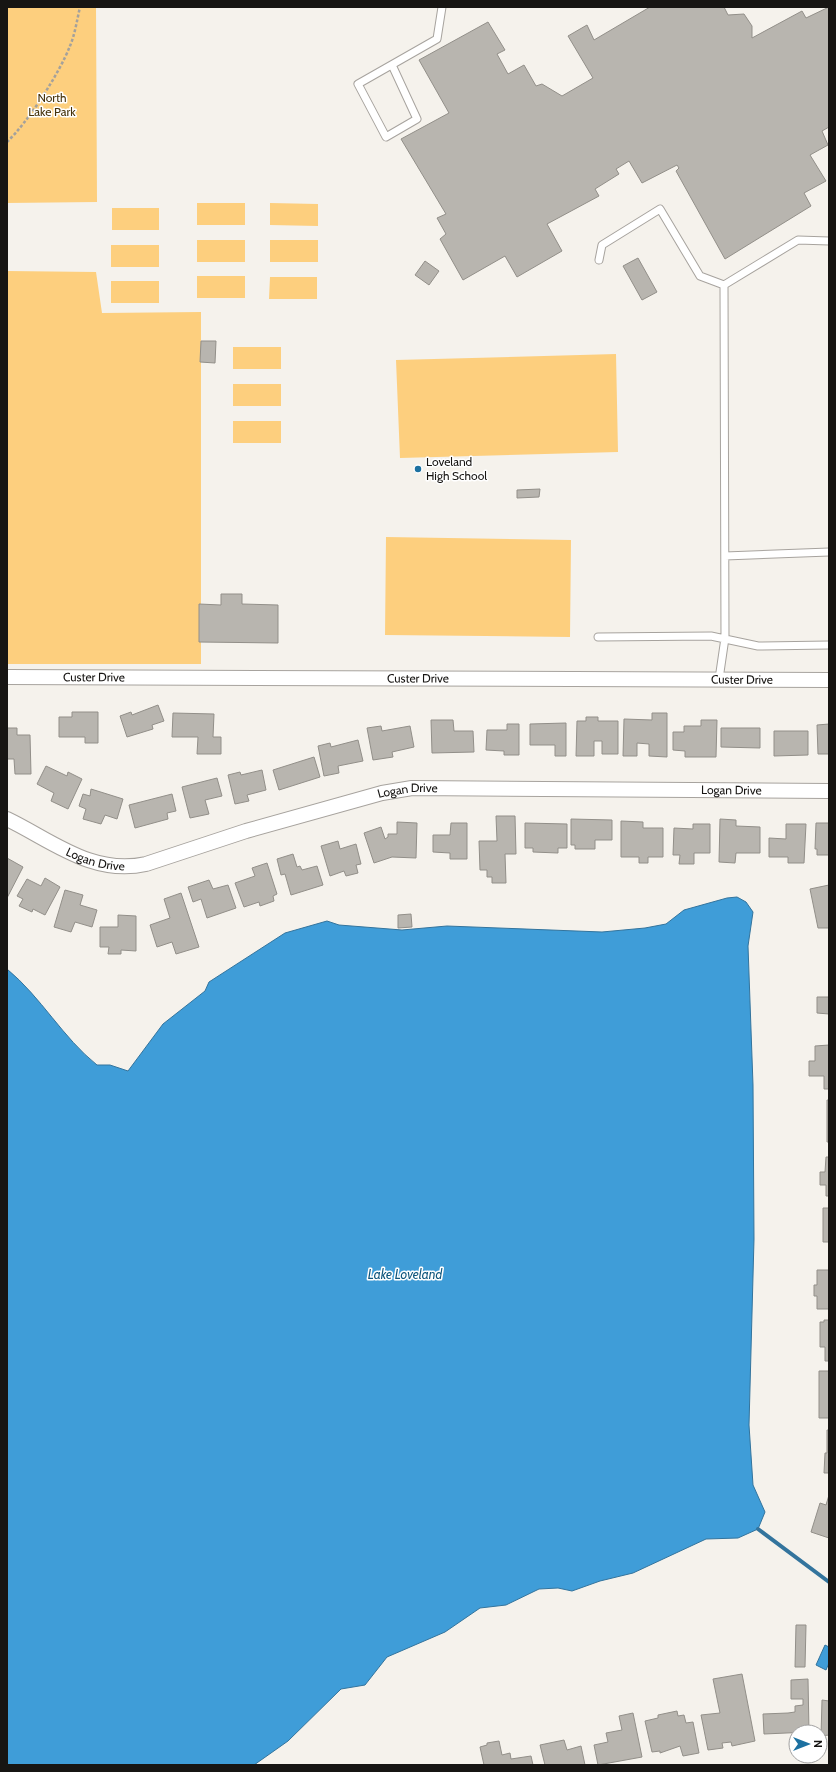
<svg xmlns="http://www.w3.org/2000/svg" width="836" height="1772" viewBox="0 0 836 1772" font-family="Cabin,sans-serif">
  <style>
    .green { fill: #fdcf7e }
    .water { fill: #3f9dd8; stroke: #33749d }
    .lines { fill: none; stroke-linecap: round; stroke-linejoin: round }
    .stream { stroke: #33749d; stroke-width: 4 }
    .building { fill: #b8b5af; stroke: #928f89 }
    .lane-casing { stroke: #a7a39e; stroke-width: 9 }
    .street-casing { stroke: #a7a39e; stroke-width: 16 }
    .path { stroke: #a4a19c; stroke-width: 2.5; stroke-dasharray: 3 2; stroke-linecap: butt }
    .lane { stroke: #fff; stroke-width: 7 }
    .street { stroke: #fff; stroke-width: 14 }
    .poi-dot { fill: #1c71a1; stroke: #fff; stroke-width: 1.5 }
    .labels { text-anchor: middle; stroke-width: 3; stroke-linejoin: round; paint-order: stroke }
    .park-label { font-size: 12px; fill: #46320a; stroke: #fff }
    .poi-label { font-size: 12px; fill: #171513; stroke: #fff; text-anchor: start }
    .street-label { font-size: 12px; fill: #171513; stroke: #fff }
    .water-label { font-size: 13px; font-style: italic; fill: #0e567d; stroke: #fff }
  </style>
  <rect width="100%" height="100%" fill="#f5f2ec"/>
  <path class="green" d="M 7,7 L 96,7 L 97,202 L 7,203 Z
    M 197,203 L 245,203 L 245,225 L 197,225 Z
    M 270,203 L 318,204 L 318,226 L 270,225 Z
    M 112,208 L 159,208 L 159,230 L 112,230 Z
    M 197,240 L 245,240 L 245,262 L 197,262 Z
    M 270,240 L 318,240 L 318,262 L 270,262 Z
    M 111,245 L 159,245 L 159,267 L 111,267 Z
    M 7,271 L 96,272 L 102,313 L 201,312 L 201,664 L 7,664 Z
    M 197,276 L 245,276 L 245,298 L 197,298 Z
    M 270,277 L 317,277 L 317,299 L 269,299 Z
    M 111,281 L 159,281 L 159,303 L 111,303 Z
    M 233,347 L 281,347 L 281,369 L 233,369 Z
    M 616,354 L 618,452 L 400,458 L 396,360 Z
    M 233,384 L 281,384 L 281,406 L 233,406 Z
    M 233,421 L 281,421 L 281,443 L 233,443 Z
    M 386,537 L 571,540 L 570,637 L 385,635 Z"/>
  <path class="water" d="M 737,897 L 746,902 L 753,912 L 748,946 L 753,1085 L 754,1239 L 749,1425 L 753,1485 L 765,1512 L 758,1529 L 738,1538 L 706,1539 L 633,1573 L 600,1581 L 572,1591 L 558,1588 L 539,1589 L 506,1605 L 480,1608 L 445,1632 L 387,1657 L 365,1685 L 341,1689 L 288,1741 L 254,1765 L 7,1765 L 7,969 C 41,997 63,1038 97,1065 L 110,1065 L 128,1071 L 163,1024 L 205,991 L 209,982 L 285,933 L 327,921 L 339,925 L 402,930 L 447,926 L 602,932 L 645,928 L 666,924 L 684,910 L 727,898 Z
    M 825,1645 L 829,1647 L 829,1663 L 826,1670 L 816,1665 Z"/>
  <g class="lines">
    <path class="stream" d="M 758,1529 L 829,1582"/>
  </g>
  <path class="building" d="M 650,7 L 724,7 L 728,15 L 744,14 L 752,26 L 752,38 L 802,11 L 806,18 L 829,7 L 829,127 L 822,131 L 828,145 L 810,155 L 826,181 L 804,193 L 811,206 L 725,259 L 676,171 L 679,168 L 677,165 L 642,183 L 629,161 L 616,169 L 619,174 L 595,189 L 599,196 L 547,224 L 562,251 L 517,277 L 505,256 L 463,280 L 440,239 L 446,234 L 437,218 L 446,214 L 401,139 L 449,113 L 419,60 L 488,22 L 505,50 L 497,54 L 508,74 L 524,65 L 536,86 L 542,84 L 562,96 L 593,78 L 568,36 L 587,25 L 594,40 Z
    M 638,258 L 657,292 L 642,300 L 623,266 Z
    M 425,261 L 439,271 L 429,285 L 415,275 Z
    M 201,341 L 216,341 L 215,363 L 200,362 Z
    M 540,489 L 539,497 L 517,498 L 517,490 Z
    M 221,594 L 242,594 L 242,604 L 278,605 L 278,643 L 199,642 L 199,604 L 221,605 Z
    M 158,705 L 164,721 L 152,725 L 153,729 L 127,737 L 120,716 L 131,712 L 132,715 Z
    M 72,712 L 98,712 L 98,743 L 85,743 L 85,737 L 59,737 L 59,717 L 72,717 Z
    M 173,713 L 214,714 L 213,737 L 221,737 L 221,754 L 197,754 L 198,737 L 172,737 Z
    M 652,713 L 667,713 L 667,757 L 649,756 L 649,744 L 637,743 L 637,756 L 623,756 L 624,719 L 652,720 Z
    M 586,717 L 598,717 L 598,721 L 618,721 L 618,754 L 602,754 L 602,741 L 594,741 L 594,756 L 576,756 L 577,721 L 586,721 Z
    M 431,720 L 453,720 L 454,731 L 473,731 L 474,752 L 432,753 Z
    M 701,720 L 717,720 L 716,757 L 685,757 L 685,751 L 673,750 L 673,732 L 684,732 L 684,726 L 701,726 Z
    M 566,723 L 566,756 L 555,756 L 555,745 L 530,745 L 530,724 Z
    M 507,724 L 519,724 L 519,755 L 504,755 L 504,751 L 486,750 L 487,730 L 507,730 Z
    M 829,724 L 829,754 L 818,754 L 817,725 Z
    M 381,726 L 382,731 L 410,726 L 414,747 L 392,752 L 393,757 L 373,760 L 367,728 Z
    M 7,728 L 17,728 L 17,735 L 30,735 L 31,774 L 15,774 L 14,759 L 7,759 Z
    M 721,728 L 760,728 L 760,748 L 721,747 Z
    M 774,731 L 808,731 L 808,755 L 774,756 Z
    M 358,740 L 363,761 L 338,766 L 339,773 L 324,776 L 318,746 L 330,743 L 331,747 Z
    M 314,757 L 320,777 L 279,790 L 273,770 Z
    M 46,766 L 67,776 L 68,772 L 82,779 L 68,809 L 51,801 L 54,793 L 37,784 Z
    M 262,770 L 266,790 L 247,795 L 249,801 L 235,804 L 228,775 L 240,772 L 241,775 Z
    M 217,778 L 222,796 L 205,800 L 209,814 L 190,818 L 182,787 Z
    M 91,789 L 123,799 L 117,819 L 105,815 L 101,824 L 83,819 L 86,809 L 79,806 L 83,794 L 90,796 Z
    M 172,794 L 176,811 L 167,813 L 168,819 L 135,828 L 129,805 Z
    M 496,816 L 515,816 L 516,854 L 505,854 L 506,883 L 492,883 L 492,877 L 487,877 L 487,870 L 480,870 L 479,841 L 497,841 Z
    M 571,819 L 612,820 L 612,840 L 595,840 L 595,849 L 575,849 L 575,845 L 571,845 Z
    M 720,819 L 736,820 L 736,826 L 760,827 L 760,853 L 736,853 L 735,863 L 719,862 Z
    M 621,821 L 643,822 L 643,828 L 663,828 L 663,857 L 648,857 L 648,863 L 639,863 L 639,857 L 621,857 Z
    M 397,822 L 417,823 L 416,858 L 392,857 L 374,863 L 364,833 L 381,827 L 385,839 L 388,837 L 388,834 L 397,834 Z
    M 451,823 L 467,823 L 467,859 L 450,859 L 450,853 L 433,852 L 433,835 L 450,835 Z
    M 525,823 L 567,824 L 567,848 L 558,848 L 558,853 L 533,852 L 533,848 L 525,848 Z
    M 816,823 L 829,823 L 829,855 L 817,855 L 817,849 L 815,849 Z
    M 693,824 L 710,824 L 710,853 L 694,853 L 694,864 L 679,864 L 680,855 L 673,855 L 674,828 L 693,829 Z
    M 786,824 L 806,824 L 804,863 L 788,863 L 788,857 L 769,857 L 769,838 L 786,839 Z
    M 338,841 L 340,849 L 356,844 L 361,864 L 356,865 L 358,873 L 346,876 L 344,871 L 330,876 L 321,846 Z
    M 293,854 L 297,867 L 300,866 L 302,870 L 317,866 L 323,885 L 291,895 L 285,874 L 281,875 L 277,859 Z
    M 7,858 L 23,867 L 7,898 Z
    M 267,863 L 277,894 L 273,896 L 274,901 L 260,906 L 259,902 L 244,907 L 235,883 L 255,876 L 252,868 Z
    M 45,878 L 60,887 L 45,915 L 33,909 L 32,912 L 19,906 L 23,899 L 17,896 L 27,879 L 41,886 Z
    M 209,880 L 213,889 L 228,885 L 236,908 L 207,918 L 201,899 L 193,902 L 188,887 Z
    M 829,885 L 829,928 L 818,928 L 810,889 Z
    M 65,890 L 83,895 L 80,905 L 97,910 L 92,927 L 75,922 L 71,932 L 54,927 Z
    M 181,893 L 199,947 L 176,954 L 172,942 L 157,947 L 150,925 L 170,918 L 164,899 Z
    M 411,914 L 412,927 L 398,928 L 398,915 Z
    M 118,915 L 136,916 L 136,951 L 121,950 L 121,954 L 108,954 L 109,947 L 100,947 L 100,927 L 118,927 Z
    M 817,997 L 829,997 L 829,1014 L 817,1013 Z
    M 829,1045 L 829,1089 L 824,1089 L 824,1076 L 809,1076 L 809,1061 L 815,1061 L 815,1046 Z
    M 827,1100 L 829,1100 L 829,1142 L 827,1142 Z
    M 826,1157 L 829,1157 L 829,1196 L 826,1196 L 826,1185 L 820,1185 L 820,1172 L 825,1172 Z
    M 823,1208 L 829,1208 L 829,1242 L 823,1242 Z
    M 817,1270 L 829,1270 L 829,1309 L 817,1309 L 817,1296 L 814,1296 L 814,1285 L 817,1285 Z
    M 824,1320 L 829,1320 L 829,1361 L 825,1361 L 825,1347 L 820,1347 L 820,1322 L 824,1322 Z
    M 819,1371 L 829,1371 L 829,1418 L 819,1418 Z
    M 827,1430 L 829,1430 L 829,1473 L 824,1473 L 825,1453 L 827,1453 Z
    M 829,1495 L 829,1538 L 811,1532 L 820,1503 L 826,1505 Z
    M 796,1625 L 806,1625 L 805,1667 L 795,1667 Z
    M 742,1674 L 755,1741 L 732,1746 L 731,1742 L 722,1743 L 723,1748 L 708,1750 L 701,1715 L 720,1713 L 713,1679 Z
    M 808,1679 L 809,1732 L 764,1734 L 763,1714 L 788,1713 L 795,1712 L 795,1706 L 803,1705 L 803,1699 L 791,1699 L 791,1680 Z
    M 822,1700 L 829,1701 L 829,1735 L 821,1736 Z
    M 677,1711 L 678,1716 L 684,1715 L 686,1723 L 693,1722 L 699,1753 L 683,1756 L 680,1746 L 660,1753 L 660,1751 L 652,1752 L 645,1721 L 658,1718 L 658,1715 Z
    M 633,1713 L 642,1757 L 598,1765 L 594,1745 L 608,1742 L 606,1733 L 622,1730 L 619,1716 Z
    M 564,1740 L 567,1750 L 581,1746 L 585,1765 L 545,1765 L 540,1745 Z
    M 499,1741 L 502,1755 L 510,1753 L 511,1759 L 531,1756 L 533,1765 L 484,1765 L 480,1747 L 487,1745 L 487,1743 Z"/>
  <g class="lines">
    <g class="lane-casing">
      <path id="lane" d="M 392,65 L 417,119 L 386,137 L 358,84 L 437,39 L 442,7
        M 599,260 L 602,245 L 660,209 L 700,276 L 724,285
        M 725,556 L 829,552
        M 598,637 L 711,636 L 758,646 L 829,645
        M 719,679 L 725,638 L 724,285 L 798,240 L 829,241"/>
    </g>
    <g class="street-casing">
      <g id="street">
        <path id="s1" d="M 7,677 L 829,680"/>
        <path id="s2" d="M 7,819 C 51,840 92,876 146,864 L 246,831 L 382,793 L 412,788 L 829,791"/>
      </g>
    </g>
    <path class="path" d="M 7,142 C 28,122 59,74 70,46 C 75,34 77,20 80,7"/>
    <use href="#lane" class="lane"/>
    <use href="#street" class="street"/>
  </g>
  <circle class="poi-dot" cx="418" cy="469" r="4"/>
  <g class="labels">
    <g class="park-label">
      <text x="52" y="102">North<tspan x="52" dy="14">Lake Park</tspan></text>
    </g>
    <g class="poi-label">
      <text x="426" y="466">Loveland<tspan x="426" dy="14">High School</tspan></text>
    </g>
    <g class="street-label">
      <text dy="4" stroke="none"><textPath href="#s1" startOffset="87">Custer Drive</textPath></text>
      <text dy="4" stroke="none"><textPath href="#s1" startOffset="411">Custer Drive</textPath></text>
      <text dy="4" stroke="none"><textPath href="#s1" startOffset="735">Custer Drive</textPath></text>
      <text dy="4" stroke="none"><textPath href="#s2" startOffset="746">Logan Drive</textPath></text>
      <text dy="4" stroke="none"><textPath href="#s2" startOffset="422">Logan Drive</textPath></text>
      <text dy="4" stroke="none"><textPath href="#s2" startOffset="98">Logan Drive</textPath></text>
    </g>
    <g class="water-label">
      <text x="405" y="1279">Lake Loveland</text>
    </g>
  </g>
  <rect width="836" height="1772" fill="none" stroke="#171513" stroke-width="16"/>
  <g transform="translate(808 1744) rotate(90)"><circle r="19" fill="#ffffff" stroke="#a2a1a1"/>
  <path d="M0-3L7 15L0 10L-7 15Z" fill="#1c71a1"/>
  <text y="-6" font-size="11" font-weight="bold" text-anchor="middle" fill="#171513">N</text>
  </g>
</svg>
